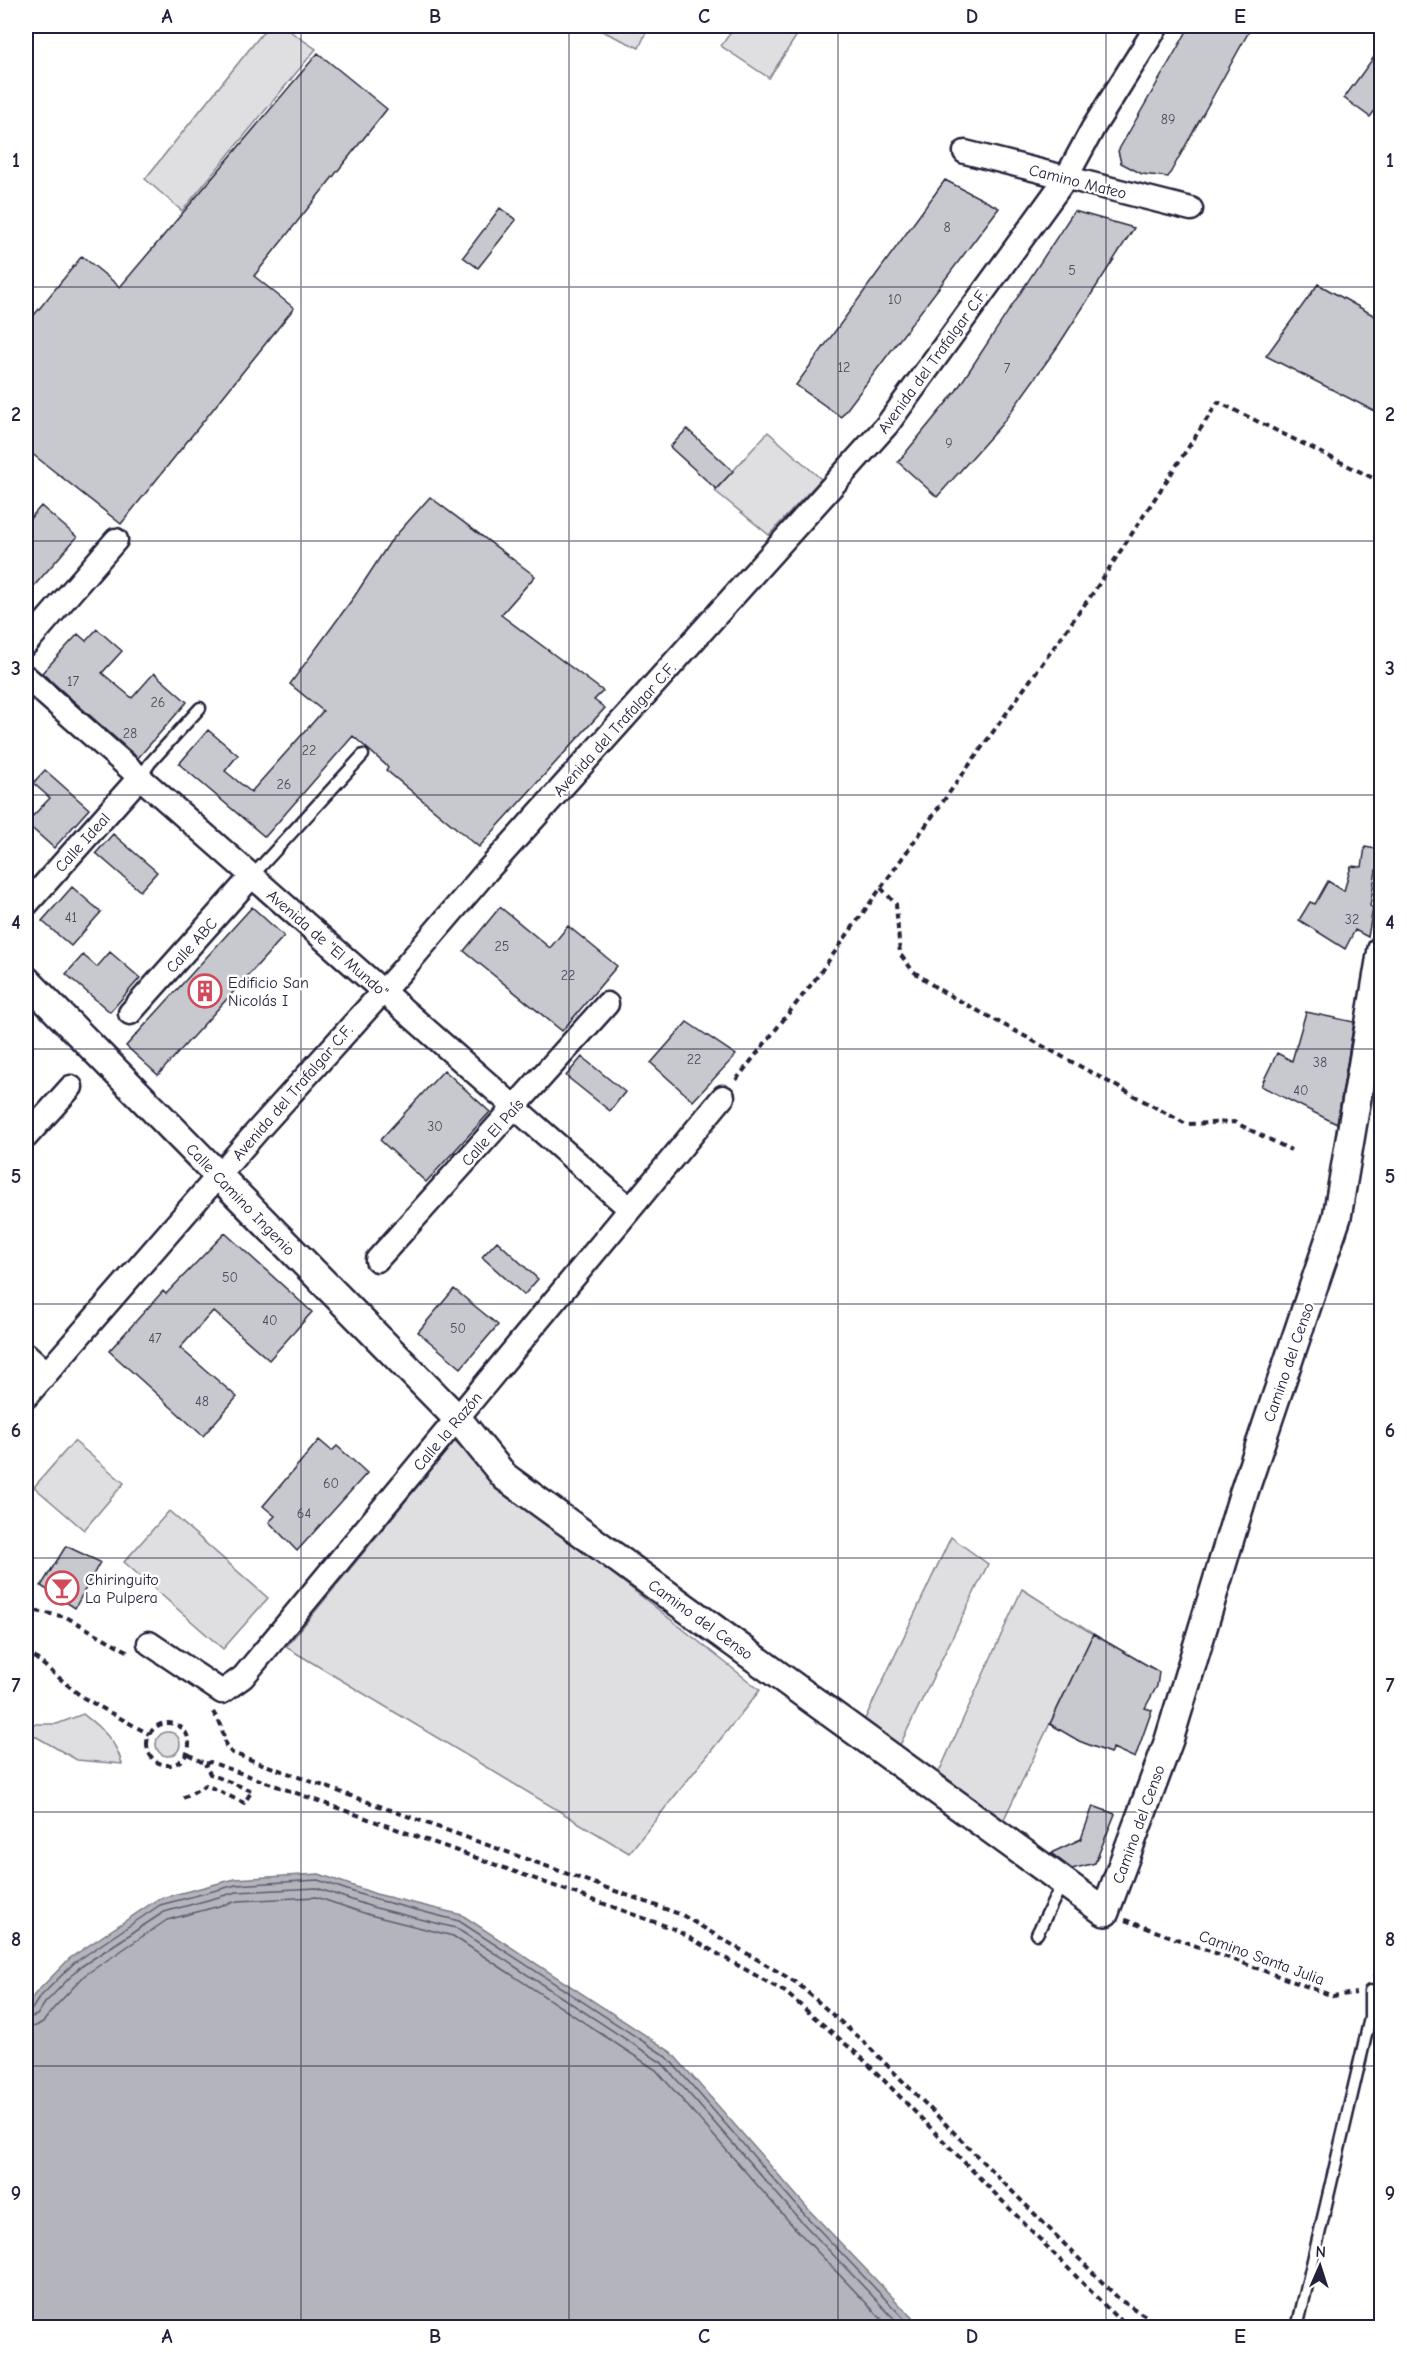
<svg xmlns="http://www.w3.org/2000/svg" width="1407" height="2353" viewBox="0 0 1407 2353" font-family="'Comic Neue',sans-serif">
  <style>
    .green { fill: #dfdfe2; stroke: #80808e; stroke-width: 1.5 }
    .water { fill: #b4b4bc; stroke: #7a7a88; stroke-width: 1.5 }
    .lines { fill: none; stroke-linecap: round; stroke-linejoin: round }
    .shore { stroke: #5c5c6f; stroke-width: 1.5 }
    .building { fill: #c8c8cf; stroke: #22223b; stroke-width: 1.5 }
    .service-casing { stroke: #22223b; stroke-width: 15 }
    .minor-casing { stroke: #22223b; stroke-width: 27 }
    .tertiary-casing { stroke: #22223b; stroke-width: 32 }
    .path { stroke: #22223b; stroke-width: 4; stroke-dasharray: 6 4.5; stroke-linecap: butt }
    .service { stroke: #fff; stroke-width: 10 }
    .minor { stroke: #fff; stroke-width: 22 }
    .tertiary { stroke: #fff; stroke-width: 27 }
    .grid { fill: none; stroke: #22223b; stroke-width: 1.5; stroke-opacity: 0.55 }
    .labels { text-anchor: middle; stroke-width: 5; stroke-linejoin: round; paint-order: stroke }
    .number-label { font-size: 14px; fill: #4c4c60 }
    .street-label { font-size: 16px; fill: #22223b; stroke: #fff }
    .poi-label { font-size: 16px; fill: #22223b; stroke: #fff; text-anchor: start }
    .neatline { fill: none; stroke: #22223b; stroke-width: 2 }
    .grid-label { font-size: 20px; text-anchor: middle; font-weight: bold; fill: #22223b }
  </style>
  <rect width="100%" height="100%" fill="#fff"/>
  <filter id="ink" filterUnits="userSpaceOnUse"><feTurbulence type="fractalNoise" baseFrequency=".0167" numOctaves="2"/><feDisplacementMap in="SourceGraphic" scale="12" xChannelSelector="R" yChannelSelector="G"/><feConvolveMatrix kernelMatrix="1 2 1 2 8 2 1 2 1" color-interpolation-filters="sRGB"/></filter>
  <g filter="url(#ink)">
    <path class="green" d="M 268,26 L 282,26 L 316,49 L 182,211 L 145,179 Z
      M 591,26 L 649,26 L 639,48 Z
      M 735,26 L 803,26 L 769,78 L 721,46 Z
      M 768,432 L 821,479 L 769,535 L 715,491 Z
      M 74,1441 L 124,1483 L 84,1530 L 34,1487 Z
      M 455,1441 L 498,1483 L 760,1690 L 629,1853 L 286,1647 Z
      M 169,1511 L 268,1598 L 223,1649 L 124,1562 Z
      M 951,1537 L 988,1564 L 899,1747 L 864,1721 Z
      M 1022,1589 L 1093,1634 L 1003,1821 L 939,1772 Z
      M 83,1714 C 102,1729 116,1740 122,1764 L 77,1760 L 26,1731 L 27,1724 L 57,1724 Z
      M156 1744a12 12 0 1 1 24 0a12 12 0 1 1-24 0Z"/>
    <path class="water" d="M 319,1874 L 376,1894 L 462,1915 L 671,2052 L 810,2211 L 921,2327 L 26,2327 L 26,2009 L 34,1995 L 70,1958 L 158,1899 L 235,1879 Z"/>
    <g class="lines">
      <path class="shore" d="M 26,2011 L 32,2009 L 39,1998 L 74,1963 L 160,1905 L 236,1885 L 318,1880 L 374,1899 L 459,1921 L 667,2057 L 805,2215 L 913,2328
        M 26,2019 L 37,2015 L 45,2003 L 79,1968 L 164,1912 L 237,1892 L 317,1888 L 372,1907 L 456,1928 L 662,2063 L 800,2220 L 903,2328
        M 26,2028 L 36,2026 L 44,2021 L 53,2009 L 85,1975 L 167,1920 L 238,1901 L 316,1897 L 370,1915 L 453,1936 L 656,2070 L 793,2226 L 890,2328"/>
    </g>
    <path class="building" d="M 1190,26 L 1252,26 L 1168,177 L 1142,174 L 1121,163 L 1118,151 Z
      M 1382,46 L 1382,101 L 1370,117 L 1344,98 Z
      M 318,53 L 387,109 L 254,276 L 294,308 L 121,524 L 26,449 L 26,325 L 82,256 L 120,287 Z
      M 945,180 L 999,208 L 841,417 L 796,385 Z
      M 500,208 L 516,220 L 478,268 L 463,257 Z
      M 1074,211 L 1134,228 L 1058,346 L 1002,424 L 937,497 L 898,462 L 956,391 Z
      M 1318,284 L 1382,320 L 1382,415 L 1266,356 Z
      M 687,429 L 733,471 L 716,489 L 670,447 Z
      M 430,497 L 535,576 L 501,615 L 603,691 L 594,700 L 605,708 L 479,847 L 386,770 L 388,767 L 353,736 L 265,837 L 179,764 L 208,730 L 238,755 L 225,771 L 251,792 L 323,711 L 290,684 L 354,597 L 390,542 Z
      M 41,506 L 77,537 L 26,595 L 26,523 Z
      M 97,629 L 122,651 L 102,673 L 132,698 L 154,673 L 187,702 L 138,758 L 42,673 L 78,634 L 86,641 Z
      M 45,770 L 89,809 L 54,848 L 26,823 L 50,798 L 33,783 Z
      M 113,834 L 157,872 L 140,891 L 96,853 Z
      M 1365,847 L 1382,850 L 1379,870 L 1376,870 L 1370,906 L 1373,908 L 1368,937 L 1355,930 L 1345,949 L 1299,920 L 1310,902 L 1315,904 L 1328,881 L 1344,891 L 1351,866 L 1362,867 Z
      M 72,887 L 101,912 L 71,946 L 42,921 Z
      M 252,907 L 284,936 L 158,1075 L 126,1046 Z
      M 500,907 L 550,948 L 568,926 L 617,966 L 562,1031 L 464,951 Z
      M 110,952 L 140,978 L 110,1012 L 66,974 L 83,955 L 97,967 Z
      M 1306,1012 L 1354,1022 L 1337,1124 L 1261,1086 L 1277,1053 L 1292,1061 Z
      M 687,1022 L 736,1055 L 693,1101 L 651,1063 Z
      M 582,1057 L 625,1092 L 610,1111 L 566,1076 Z
      M 444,1070 L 490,1112 L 426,1182 L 380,1140 Z
      M 225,1233 L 312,1312 L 269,1360 L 213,1311 L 180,1348 L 237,1397 L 203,1436 L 109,1351 L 163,1291 L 166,1294 Z
      M 497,1241 L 538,1279 L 524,1295 L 482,1257 Z
      M 454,1289 L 498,1325 L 461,1368 L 418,1332 Z
      M 319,1440 L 332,1451 L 337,1446 L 367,1473 L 297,1551 L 269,1522 L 275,1516 L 263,1506 Z
      M 66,1546 L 100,1562 L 75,1608 L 41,1586 Z
      M 1093,1634 L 1159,1672 L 1157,1686 L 1145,1708 L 1152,1710 L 1135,1758 L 1113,1748 L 1110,1753 L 1079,1741 L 1050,1724 Z
      M 1093,1806 L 1115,1814 L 1095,1863 L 1072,1869 L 1051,1853 L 1081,1839 Z"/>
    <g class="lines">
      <g class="service-casing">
        <path id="service" d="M 140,778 L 150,763 L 200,708
          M 252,876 L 363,755
          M 1037,1934 L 1063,1882
          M 1297,2328 L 1370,2018 L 1370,1991"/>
      </g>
      <g class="minor-casing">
        <path id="minor" d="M 965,152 L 1191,209
          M 26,644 L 116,540
          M 26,677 L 630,1209
          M 26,905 L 139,778
          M 130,1013 L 252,876
          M 26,1137 L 71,1087
          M 377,1260 L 607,1004
          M 26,1354 L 47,1373
          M 26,1397 L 258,1130 L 404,968 L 486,872 L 887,425 L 1066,178 L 1093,128 L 1157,26
          M 149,1643 L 222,1692 L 243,1677 L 723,1097"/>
      </g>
      <g class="tertiary-casing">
        <path id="tertiary" d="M 26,980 L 457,1418 L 505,1477 L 1105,1912 L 1169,1740 L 1244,1492 L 1337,1217 L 1382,949"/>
      </g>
      <path class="path" d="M 881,888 L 896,904 L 900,954 L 913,971 L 938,989 L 1186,1124 L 1234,1122 L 1291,1150
        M 736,1080 L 814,981 L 1095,590 L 1218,402 L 1375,479 L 1382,480
        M 26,1609 L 66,1617 L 129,1652
        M 26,1650 L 82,1697 L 149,1734
        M 213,1712 L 221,1725 L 226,1746 L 232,1753 L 682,1915 L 797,1983 L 868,2046 L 1120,2300 L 1165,2328
        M147 1744a21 21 0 1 1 42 0a21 21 0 1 1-42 0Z
        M 188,1754 L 205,1764 L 210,1762 L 674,1929 L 785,1992 L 863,2059 L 1115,2316 L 1134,2328
        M 183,1798 L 206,1785 L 244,1803 L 252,1791 L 210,1774 L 205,1764
        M 1125,1920 L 1333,1996 L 1356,1993
        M 1374,1977 L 1382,1947"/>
      <use href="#service" class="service"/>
      <use href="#minor" class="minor"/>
      <use href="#tertiary" class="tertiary"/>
    </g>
  </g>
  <path class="grid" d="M 301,26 L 301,2328M 569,26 L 569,2328M 838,26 L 838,2328M 1106,26 L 1106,2328M 26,287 L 1382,287M 26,541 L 1382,541M 26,795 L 1382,795M 26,1049 L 1382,1049M 26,1304 L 1382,1304M 26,1558 L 1382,1558M 26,1812 L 1382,1812M 26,2066 L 1382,2066"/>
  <defs>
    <g id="building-ring" transform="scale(1.725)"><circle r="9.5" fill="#fff" stroke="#d1495b" stroke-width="1.5"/><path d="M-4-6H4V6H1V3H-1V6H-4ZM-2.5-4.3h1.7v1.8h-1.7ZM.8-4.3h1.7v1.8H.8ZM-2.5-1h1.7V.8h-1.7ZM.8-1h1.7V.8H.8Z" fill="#d1495b"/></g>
    <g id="bar-ring" transform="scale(1.725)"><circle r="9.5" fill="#fff" stroke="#d1495b" stroke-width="1.5"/><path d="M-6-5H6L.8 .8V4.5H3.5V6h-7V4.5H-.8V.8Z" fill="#d1495b"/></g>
  </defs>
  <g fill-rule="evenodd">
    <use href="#building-ring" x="205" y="991"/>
    <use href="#bar-ring" x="62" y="1588"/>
  </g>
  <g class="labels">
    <g class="number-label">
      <text x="1168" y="124">89</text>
      <text x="947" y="232">8</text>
      <text x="1072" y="275">5</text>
      <text x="895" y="304">10</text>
      <text x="844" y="372">12</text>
      <text x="1007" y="373">7</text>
      <text x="949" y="448">9</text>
      <text x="73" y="686">17</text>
      <text x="158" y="707">26</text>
      <text x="130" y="738">28</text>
      <text x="309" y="755">22</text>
      <text x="284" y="789">26</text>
      <text x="71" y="922">41</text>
      <text x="1352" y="924">32</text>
      <text x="502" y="951">25</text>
      <text x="568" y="980">22</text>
      <text x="694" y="1064">22</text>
      <text x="1320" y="1067">38</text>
      <text x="1301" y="1095">40</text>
      <text x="435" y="1131">30</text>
      <text x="230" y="1282">50</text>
      <text x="270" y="1325">40</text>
      <text x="458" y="1333">50</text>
      <text x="155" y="1343">47</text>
      <text x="202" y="1406">48</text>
      <text x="331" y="1488">60</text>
      <text x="304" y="1518">64</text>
    </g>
    <g class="street-label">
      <text transform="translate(1078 181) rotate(14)" y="6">Camino Mateo</text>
      <text transform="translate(932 361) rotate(-54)" y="6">Avenida del Trafalgar C.F.</text>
      <text transform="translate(614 729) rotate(-48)" y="6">Avenida del Trafalgar C.F.</text>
      <text transform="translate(82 842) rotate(-48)" y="6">Calle Ideal</text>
      <text transform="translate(328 943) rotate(41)" y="6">Avenida de "El Mundo"</text>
      <text transform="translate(191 945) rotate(-48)" y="6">Calle ABC</text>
      <text transform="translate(292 1092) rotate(-49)" y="6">Avenida del Trafalgar C.F.</text>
      <text transform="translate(492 1132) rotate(-48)" y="6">Calle El País</text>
      <text transform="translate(241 1199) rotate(46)" y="6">Calle Camino Ingenio</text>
      <text transform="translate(1288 1362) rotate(-71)" y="6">Camino del Censo</text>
      <text transform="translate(447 1431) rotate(-50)" y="6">Calle la Razón</text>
      <text transform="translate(701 1619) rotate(36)" y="6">Camino del Censo</text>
      <text transform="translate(1138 1824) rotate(-70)" y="6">Camino del Censo</text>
      <text transform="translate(1262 1957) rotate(20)" y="6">Camino Santa Julia</text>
    </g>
    <g class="poi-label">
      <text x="228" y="988">Edificio San<tspan x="228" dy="18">Nicolás I</tspan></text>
      <text x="85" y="1585">Chiringuito<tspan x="85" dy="18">La Pulpera</tspan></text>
    </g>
  </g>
  <rect width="1407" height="2353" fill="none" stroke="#fff" stroke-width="66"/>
  <g transform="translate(1320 2266) rotate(3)" stroke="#ffffff" stroke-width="4.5" paint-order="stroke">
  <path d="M0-4.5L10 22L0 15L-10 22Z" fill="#22223b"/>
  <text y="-9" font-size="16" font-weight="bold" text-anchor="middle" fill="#22223b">N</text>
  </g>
  <rect x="33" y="33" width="1341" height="2287" class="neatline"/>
  <g class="grid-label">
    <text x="167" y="23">A</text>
    <text x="435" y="23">B</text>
    <text x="704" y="23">C</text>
    <text x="972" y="23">D</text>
    <text x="1240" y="23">E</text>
    <text x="16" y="167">1</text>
    <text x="1390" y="167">1</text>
    <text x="16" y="421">2</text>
    <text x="1390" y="421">2</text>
    <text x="16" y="675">3</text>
    <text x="1390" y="675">3</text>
    <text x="16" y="929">4</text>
    <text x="1390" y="929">4</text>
    <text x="16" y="1183">5</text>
    <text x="1390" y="1183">5</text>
    <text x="16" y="1437">6</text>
    <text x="1390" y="1437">6</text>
    <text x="16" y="1692">7</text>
    <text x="1390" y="1692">7</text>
    <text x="16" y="1946">8</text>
    <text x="1390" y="1946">8</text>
    <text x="16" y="2200">9</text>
    <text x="1390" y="2200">9</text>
    <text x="167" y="2343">A</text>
    <text x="435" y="2343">B</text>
    <text x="704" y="2343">C</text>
    <text x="972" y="2343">D</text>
    <text x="1240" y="2343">E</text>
  </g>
</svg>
